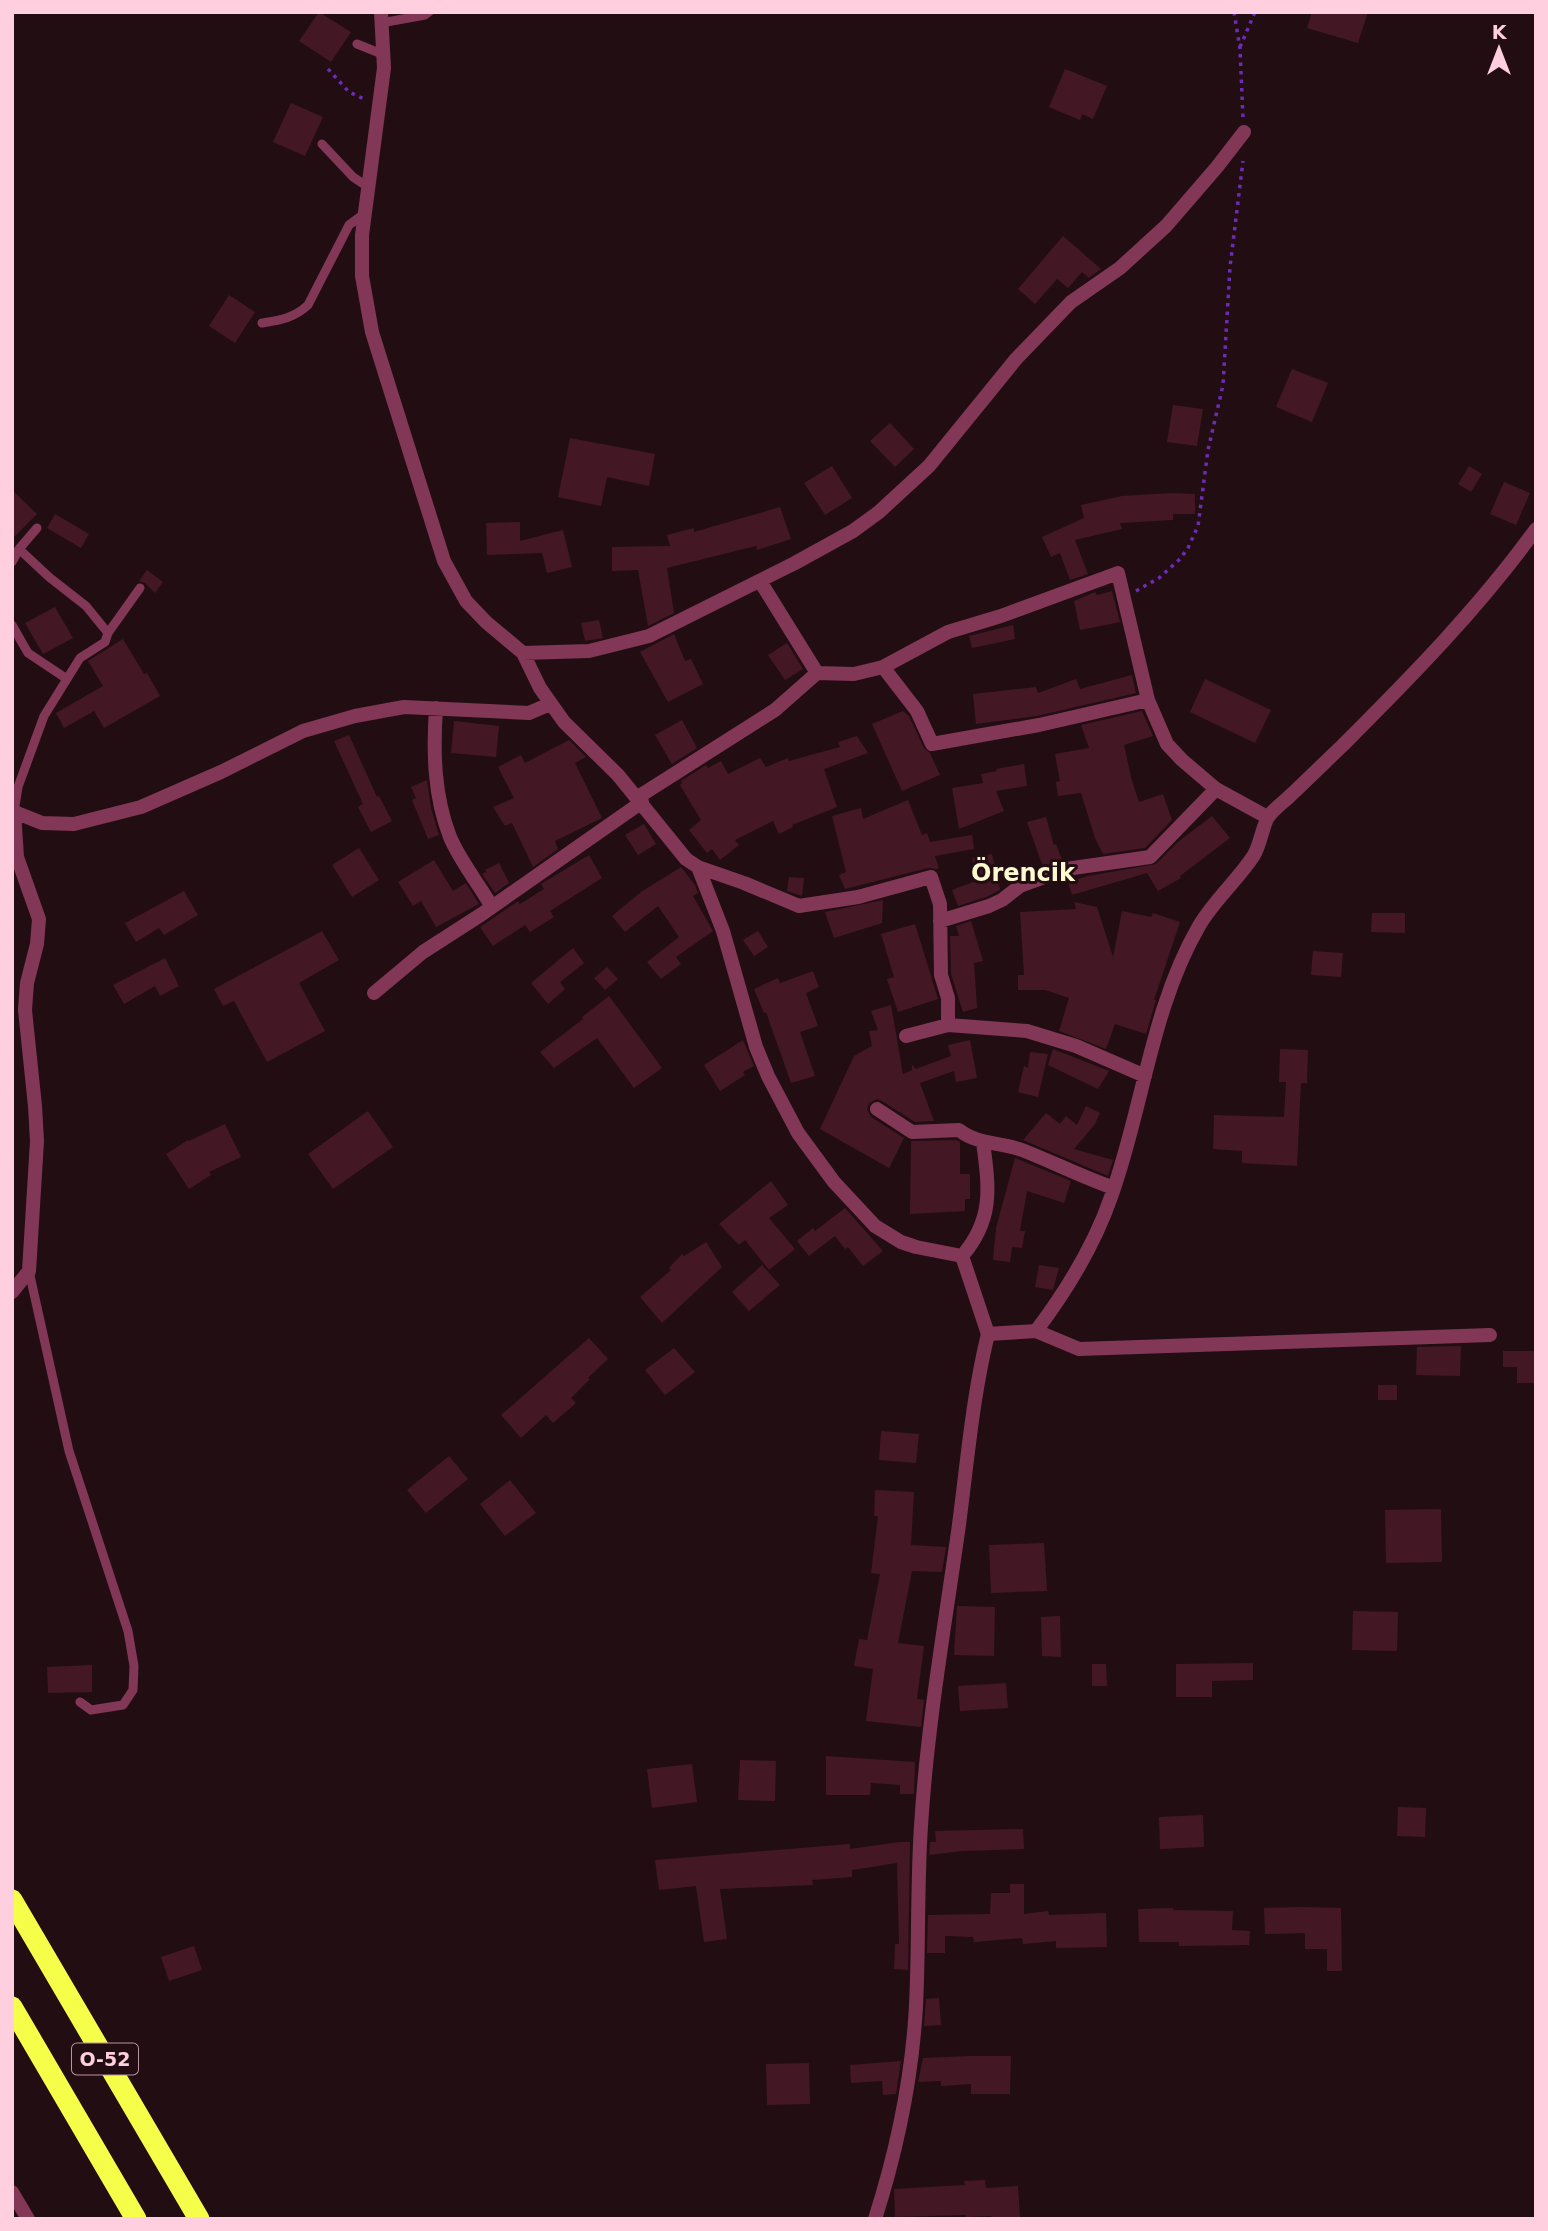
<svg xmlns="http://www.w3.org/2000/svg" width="1548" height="2231" viewBox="0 0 1548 2231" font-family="'DejaVu Sans',sans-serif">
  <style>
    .building { fill: #431824 }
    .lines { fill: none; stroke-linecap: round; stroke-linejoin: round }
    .path { stroke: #6d2bb6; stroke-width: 3.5; stroke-dasharray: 3.5 5; stroke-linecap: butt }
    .service { stroke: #823757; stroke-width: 9 }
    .minor { stroke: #823757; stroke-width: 14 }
    .tertiary { stroke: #823757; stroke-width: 14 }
    .motorway { stroke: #f5ff49; stroke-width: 21 }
    .labels { text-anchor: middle; stroke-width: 6; stroke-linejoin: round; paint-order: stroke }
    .shield { fill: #220d13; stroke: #bd94a2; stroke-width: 2 }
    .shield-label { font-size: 19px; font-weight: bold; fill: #ffcedf }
    .quarter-label { font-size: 24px; font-weight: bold; fill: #fffad0; stroke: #220d13 }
  </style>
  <rect width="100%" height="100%" fill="#220d13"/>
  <path class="building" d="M 319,12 L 351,32 L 331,62 L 299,41 Z
    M 1312,12 L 1368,12 L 1358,43 L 1307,28 Z
    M 1065,69 L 1107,86 L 1093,119 L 1082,114 L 1080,120 L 1049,107 Z
    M 291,103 L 323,117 L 305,156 L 273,142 Z
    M 1063,236 L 1101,269 L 1089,278 L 1082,272 L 1068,288 L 1057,279 L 1035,304 L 1018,289 Z
    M 229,295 L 255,312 L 235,343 L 209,326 Z
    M 1292,369 L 1328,383 L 1312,422 L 1276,407 Z
    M 1173,405 L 1203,409 L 1197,446 L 1167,442 Z
    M 890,423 L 914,449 L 895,467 L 870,441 Z
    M 570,438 L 655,454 L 649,486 L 607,477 L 601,506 L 558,497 Z
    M 832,466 L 852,498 L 825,515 L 804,483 Z
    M 1469,466 L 1482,474 L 1471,492 L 1458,484 Z
    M 1504,482 L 1530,493 L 1516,525 L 1490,514 Z
    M 12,490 L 37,514 L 12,539 Z
    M 1171,493 L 1195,494 L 1195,514 L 1173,514 L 1173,520 L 1120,523 L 1122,529 L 1075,540 L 1088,574 L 1070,580 L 1060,553 L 1051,557 L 1042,537 L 1084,518 L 1081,505 L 1122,496 Z
    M 780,507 L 791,539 L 757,550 L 756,546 L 667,568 L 674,613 L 648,626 L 638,570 L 612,571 L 612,547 L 670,546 L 667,535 L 694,528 L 694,532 Z
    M 55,514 L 89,534 L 81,548 L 47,528 Z
    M 520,522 L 520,541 L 563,530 L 572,567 L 547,573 L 542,553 L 487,555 L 486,523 Z
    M 147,570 L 163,582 L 155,593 L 145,583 L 139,581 Z
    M 1112,591 L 1120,622 L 1080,630 L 1074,601 L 1095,592 L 1097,595 Z
    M 55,607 L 73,638 L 43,654 L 25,623 Z
    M 599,620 L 603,638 L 585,641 L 581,623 Z
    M 1013,625 L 1015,639 L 972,648 L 969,636 Z
    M 674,634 L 685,661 L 691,659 L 703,684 L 668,702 L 640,652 Z
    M 123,639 L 144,674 L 147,673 L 160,696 L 104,728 L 94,711 L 64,728 L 56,713 L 103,686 L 88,661 Z
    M 787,643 L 803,669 L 785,680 L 768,655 Z
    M 1132,675 L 1136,693 L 1037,716 L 976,724 L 973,694 L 1036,687 L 1038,693 L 1076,679 L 1080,689 Z
    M 1205,679 L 1271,710 L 1255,743 L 1190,712 Z
    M 903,711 L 909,716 L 924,748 L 930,753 L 940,775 L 902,791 L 872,724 Z
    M 1142,711 L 1153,736 L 1124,745 L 1132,781 L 1139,802 L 1163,794 L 1172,820 L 1145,848 L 1103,854 L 1095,838 L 1081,793 L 1058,796 L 1056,782 L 1060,781 L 1055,754 L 1089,748 L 1081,725 Z
    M 682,720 L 697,748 L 672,764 L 655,735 Z
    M 454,721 L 499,726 L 496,757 L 451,753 Z
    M 349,735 L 377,797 L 379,796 L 392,821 L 371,832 L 358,807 L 363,804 L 334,741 Z
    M 857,736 L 868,753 L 824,769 L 837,807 L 792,825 L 793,827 L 779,834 L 773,821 L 735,840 L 739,845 L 720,860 L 712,849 L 707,853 L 689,830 L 701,820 L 680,785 L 682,783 L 681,781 L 706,765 L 708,768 L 721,761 L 728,774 L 760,758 L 766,767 L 788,758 L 789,761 L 840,747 L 838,742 Z
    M 569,740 L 586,757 L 575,763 L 602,818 L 555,841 L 558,849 L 533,867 L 512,823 L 505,826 L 493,807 L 514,798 L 498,767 L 521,755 L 525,763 Z
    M 1024,764 L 1027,786 L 996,791 L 1004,811 L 959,829 L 952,788 L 983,783 L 981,774 L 997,771 L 996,769 Z
    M 427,780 L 431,808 L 439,835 L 428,839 L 412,800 L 416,798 L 411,787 Z
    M 908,800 L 922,835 L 927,833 L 930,842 L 972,835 L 974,849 L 935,856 L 939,868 L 937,869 L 928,868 L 845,889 L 839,875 L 846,872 L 832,816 L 861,808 L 863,819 Z
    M 1212,816 L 1230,838 L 1180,876 L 1181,878 L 1158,891 L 1147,873 L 1072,895 L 1068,882 L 1088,876 L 1156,864 L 1179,841 Z
    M 1046,817 L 1054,845 L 1056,844 L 1062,860 L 1043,867 L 1027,822 Z
    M 644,824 L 656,844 L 638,855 L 625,835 Z
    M 359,848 L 379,880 L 352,897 L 332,865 Z
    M 992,854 L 1000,890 L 986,897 L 958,906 L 952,890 L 976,881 L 972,858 Z
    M 589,855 L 602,878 L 550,911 L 554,917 L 530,932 L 525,925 L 493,946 L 480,927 L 518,901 L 520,904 L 544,889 L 541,884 Z
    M 434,860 L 453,891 L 466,883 L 479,904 L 436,927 L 421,901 L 413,906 L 398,882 Z
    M 499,863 L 509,883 L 495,893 L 482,874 L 486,872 L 485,870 Z
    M 681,867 L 695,885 L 698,893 L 693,896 L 713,931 L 676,957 L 681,964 L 661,979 L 647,962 L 679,937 L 658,906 L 625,932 L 612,916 L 641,892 Z
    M 789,877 L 804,878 L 802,896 L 787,891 Z
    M 184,891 L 198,915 L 164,935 L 159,928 L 136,942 L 125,923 Z
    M 883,900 L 882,923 L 834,938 L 825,912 Z
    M 1074,902 L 1097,907 L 1113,957 L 1122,911 L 1151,917 L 1153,913 L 1180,922 L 1154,1000 L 1156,1000 L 1146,1034 L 1115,1024 L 1106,1049 L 1059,1031 L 1069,998 L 1045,990 L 1018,990 L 1018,975 L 1024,975 L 1020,912 L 1076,909 Z
    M 1372,913 L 1405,913 L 1405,933 L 1371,932 Z
    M 971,921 L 983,961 L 974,963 L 977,1008 L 963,1012 L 951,974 L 950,936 L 959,936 L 956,926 Z
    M 915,924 L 938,999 L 898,1012 L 887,979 L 894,977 L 881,934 Z
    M 322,931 L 339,960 L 299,983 L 325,1031 L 267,1062 L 234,1001 L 223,1006 L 214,989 Z
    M 758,931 L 768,947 L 754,956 L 743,940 Z
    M 573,948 L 584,963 L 560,982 L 565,989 L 548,1004 L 531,983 Z
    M 1313,951 L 1343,953 L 1341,977 L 1311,975 Z
    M 165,958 L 179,986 L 160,996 L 155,986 L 124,1004 L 113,985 Z
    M 607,967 L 618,979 L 605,990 L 594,978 Z
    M 813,971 L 819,987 L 806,993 L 818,1026 L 800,1032 L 815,1076 L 791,1083 L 766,1012 L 764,1013 L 754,989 L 778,978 L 780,983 Z
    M 609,996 L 662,1068 L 634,1088 L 597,1038 L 554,1068 L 540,1052 L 583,1019 L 582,1017 Z
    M 891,1005 L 903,1074 L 912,1070 L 912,1065 L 916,1069 L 951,1056 L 948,1045 L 970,1040 L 977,1078 L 956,1082 L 954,1071 L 920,1083 L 934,1121 L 915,1122 L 882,1101 L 877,1099 L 869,1103 L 867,1109 L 871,1117 L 904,1138 L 889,1168 L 820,1129 L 854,1056 L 872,1046 L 869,1031 L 878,1030 L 871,1011 Z
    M 743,1040 L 754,1066 L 743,1072 L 745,1075 L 720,1091 L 704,1065 Z
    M 1053,1049 L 1109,1071 L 1098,1089 L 1048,1065 Z
    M 1280,1049 L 1308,1050 L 1307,1083 L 1301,1083 L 1297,1166 L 1242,1163 L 1242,1151 L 1213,1149 L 1214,1115 L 1284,1117 L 1286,1082 L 1279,1082 Z
    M 1030,1052 L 1048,1054 L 1038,1097 L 1018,1092 L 1024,1066 L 1028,1068 Z
    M 1086,1106 L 1100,1113 L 1095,1124 L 1074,1149 L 1113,1160 L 1108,1176 L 1023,1140 L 1046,1113 L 1060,1124 L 1066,1116 L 1077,1125 Z
    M 368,1111 L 393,1147 L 333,1189 L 308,1154 Z
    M 225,1124 L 241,1157 L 209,1172 L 211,1175 L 189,1189 L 166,1154 L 188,1140 L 189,1141 Z
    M 956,1140 L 960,1142 L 960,1174 L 970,1174 L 970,1199 L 965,1199 L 965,1211 L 910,1214 L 911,1141 Z
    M 1015,1158 L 1071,1181 L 1064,1203 L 1027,1191 L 1020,1231 L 1025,1231 L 1022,1248 L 1012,1247 L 1010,1262 L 993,1260 L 996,1228 Z
    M 771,1181 L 788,1205 L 769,1218 L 795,1249 L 769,1270 L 745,1240 L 739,1245 L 719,1224 Z
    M 845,1208 L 883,1251 L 863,1266 L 848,1247 L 845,1249 L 835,1236 L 809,1256 L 797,1241 L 813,1228 L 815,1231 Z
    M 706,1242 L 722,1267 L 662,1323 L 640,1297 L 671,1270 L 669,1268 L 682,1254 L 684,1256 Z
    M 762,1265 L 780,1285 L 749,1311 L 732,1292 Z
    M 1039,1265 L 1059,1268 L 1053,1290 L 1035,1287 Z
    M 589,1338 L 608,1359 L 588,1378 L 590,1379 L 571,1398 L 576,1403 L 553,1423 L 546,1415 L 521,1438 L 501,1415 Z
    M 1461,1346 L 1460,1376 L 1416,1375 L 1417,1347 Z
    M 674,1348 L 695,1372 L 665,1395 L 645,1370 Z
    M 1503,1351 L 1536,1351 L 1536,1383 L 1517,1383 L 1517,1367 L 1503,1367 Z
    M 1378,1385 L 1397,1385 L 1397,1400 L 1378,1400 Z
    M 881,1431 L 919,1434 L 916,1463 L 879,1460 Z
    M 449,1456 L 468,1479 L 426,1513 L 407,1490 Z
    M 510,1480 L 536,1513 L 505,1536 L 480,1504 Z
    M 875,1490 L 914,1492 L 911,1545 L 946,1547 L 942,1572 L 912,1571 L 898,1643 L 924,1646 L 917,1699 L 924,1700 L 921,1727 L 866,1721 L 873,1669 L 854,1666 L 859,1639 L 867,1640 L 880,1574 L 871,1573 L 878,1516 L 874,1516 Z
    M 1441,1509 L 1442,1562 L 1386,1563 L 1385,1510 Z
    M 1044,1543 L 1047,1591 L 991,1593 L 989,1545 Z
    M 957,1606 L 995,1607 L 994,1656 L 954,1655 Z
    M 1353,1611 L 1398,1612 L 1397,1651 L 1352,1650 Z
    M 1060,1616 L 1061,1657 L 1042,1656 L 1041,1617 Z
    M 1253,1663 L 1253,1680 L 1212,1681 L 1212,1697 L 1176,1697 L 1176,1664 Z
    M 1092,1664 L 1106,1664 L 1107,1686 L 1092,1686 Z
    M 92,1665 L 92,1692 L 48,1693 L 47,1667 Z
    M 1006,1683 L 1008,1708 L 960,1711 L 958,1686 Z
    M 826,1756 L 915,1762 L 914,1794 L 900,1794 L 900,1785 L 871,1783 L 870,1795 L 826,1795 Z
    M 740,1760 L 776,1761 L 775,1801 L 738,1800 Z
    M 692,1764 L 697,1802 L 652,1808 L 647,1769 Z
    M 1398,1807 L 1426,1808 L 1425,1837 L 1397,1836 Z
    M 1203,1815 L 1204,1847 L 1160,1849 L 1159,1817 Z
    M 1023,1829 L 1024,1849 L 962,1851 L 929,1855 L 930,1842 L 936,1842 L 935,1831 Z
    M 899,1842 L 910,1842 L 908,1970 L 894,1969 L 895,1944 L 899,1944 L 897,1863 L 852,1870 L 852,1877 L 812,1880 L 813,1885 L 720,1889 L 727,1939 L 704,1942 L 696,1886 L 659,1890 L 655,1860 L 850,1844 L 850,1849 Z
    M 1010,1884 L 1024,1884 L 1024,1914 L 1048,1911 L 1049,1915 L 1106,1913 L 1107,1947 L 1056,1948 L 1056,1941 L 1023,1944 L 1022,1938 L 974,1942 L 973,1937 L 945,1936 L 945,1953 L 927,1953 L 928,1915 L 990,1914 L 991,1893 L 1010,1893 Z
    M 1302,1907 L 1341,1908 L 1342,1971 L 1327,1971 L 1327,1949 L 1305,1949 L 1305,1933 L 1265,1934 L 1264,1908 Z
    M 1173,1908 L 1173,1910 L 1233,1911 L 1232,1930 L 1250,1931 L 1249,1945 L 1179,1946 L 1179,1942 L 1139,1942 L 1138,1909 Z
    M 194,1946 L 202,1970 L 169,1981 L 161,1957 Z
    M 939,1998 L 941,2025 L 924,2026 L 926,1999 Z
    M 971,2056 L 1011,2056 L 1010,2094 L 971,2094 L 971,2084 L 941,2086 L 941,2081 L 918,2082 L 923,2058 Z
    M 901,2061 L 896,2094 L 883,2095 L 882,2081 L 851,2083 L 850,2065 Z
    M 809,2063 L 810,2104 L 767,2105 L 766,2064 Z
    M 985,2180 L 986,2188 L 1018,2186 L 1020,2218 L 992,2219 L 991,2216 L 966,2217 L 966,2215 L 895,2217 L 894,2189 L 965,2185 L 964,2181 Z"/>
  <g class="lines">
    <path class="path" d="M 1234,12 L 1240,49 L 1243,118
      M 1240,47 L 1255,12
      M 328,69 L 349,92 L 364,99
      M 1136,591 L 1159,578 L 1180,559 L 1188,548 L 1198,526 L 1208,450 L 1223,385 L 1230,267 L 1243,161"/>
    <path class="service" d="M 381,23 L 425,15 L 429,12
      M 357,44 L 382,54
      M 322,144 L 353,177 L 368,187
      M 262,323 C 281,320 294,318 308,305 L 349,225 L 364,214
      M 19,549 L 49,577 L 86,606 L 108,633
      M 12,562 L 19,549 L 37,528
      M 12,625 L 28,653 L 67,679
      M 14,812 L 18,787 L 44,716 L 80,658 L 105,642 L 108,633 L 140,588
      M 29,1271 L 69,1451 L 128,1631 L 134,1666 L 133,1690 L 123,1705 L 91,1710 L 80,1702"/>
    <path class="minor" d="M 381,12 L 384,68 L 362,235 L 362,276 L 372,332 L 444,561 L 466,601 L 486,622 L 523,653 L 540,688 L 564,722 L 618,775 L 686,859 L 698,867 L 723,931 L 756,1047 L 768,1076 L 798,1133 L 834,1182 L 875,1226 L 901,1242 L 916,1247 L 962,1256
      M 760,581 L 817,673
      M 523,653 L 589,651 L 649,636 L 795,563 L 853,531 L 879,512 L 929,466 L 1016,359 L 1071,302 L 1120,268 L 1166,226 L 1217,167 L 1244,132
      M 883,667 L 917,711 L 932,744 L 1039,725 L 1148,700
      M 436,708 C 433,752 434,796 450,837 C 460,861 479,884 492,907
      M 638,797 L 775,710 L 817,673 L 854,674 L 883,667 L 948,632 L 1001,616 L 1118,573 L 1148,700 L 1167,744 L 1182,760 L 1216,789 L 1267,817
      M 12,811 L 42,823 L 74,824 L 141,807 L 221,772 L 303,731 L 355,716 L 404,707 L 529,713 L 550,704
      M 698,867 L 744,883 L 799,906 L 858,897 L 931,877 L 940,904 L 941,975 L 948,998 L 948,1025
      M 940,921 L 989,906 L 1002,900 L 1020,886 L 1066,869 L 1150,857 L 1216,789
      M 374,993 L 423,952 L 482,914 L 642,802
      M 906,1036 L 948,1025 L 1027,1031 L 1076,1046 L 1145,1076
      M 877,1109 L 912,1132 L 959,1130 C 978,1145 1000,1142 1022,1150 C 1053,1162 1082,1177 1114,1188
      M 962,1256 L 988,1334 L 1036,1331 C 1067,1290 1094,1246 1111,1197 C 1143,1108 1151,1009 1199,926 C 1214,900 1238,880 1254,855 C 1261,843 1263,823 1269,816 C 1275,808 1285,801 1292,794 C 1309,778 1325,762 1342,746 C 1410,678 1479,608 1536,529
      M 962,1256 C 994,1219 989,1187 983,1142
      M 12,1292 L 29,1271 L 37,1141 L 35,1106 L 25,1010 L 27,983 L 37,944 L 39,919 L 17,857 L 14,812
      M 1036,1331 L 1079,1349 L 1490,1335
      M 12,2192 L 28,2219"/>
    <path class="tertiary" d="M 875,2219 C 897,2150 912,2079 916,2006 C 919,1946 917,1886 921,1826 C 927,1728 944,1630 958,1532 C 967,1466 972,1399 988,1334"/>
    <path class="motorway" d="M 12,1900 L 199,2219
      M 12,2007 L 136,2219"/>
  </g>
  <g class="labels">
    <rect class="shield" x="72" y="2043.5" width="66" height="31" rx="5"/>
    <g class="shield-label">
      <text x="105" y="2066">O-52</text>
    </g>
    <g class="quarter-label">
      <text x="1023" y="881">Örencik</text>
    </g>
  </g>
  <rect width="1548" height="2231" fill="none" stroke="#ffcedf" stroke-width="28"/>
  <g transform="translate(1499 49)" stroke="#220d13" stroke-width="5" paint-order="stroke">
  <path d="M0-5L12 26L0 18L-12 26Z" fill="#ffcedf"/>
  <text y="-10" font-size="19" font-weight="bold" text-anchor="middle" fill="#ffcedf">K</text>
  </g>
</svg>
